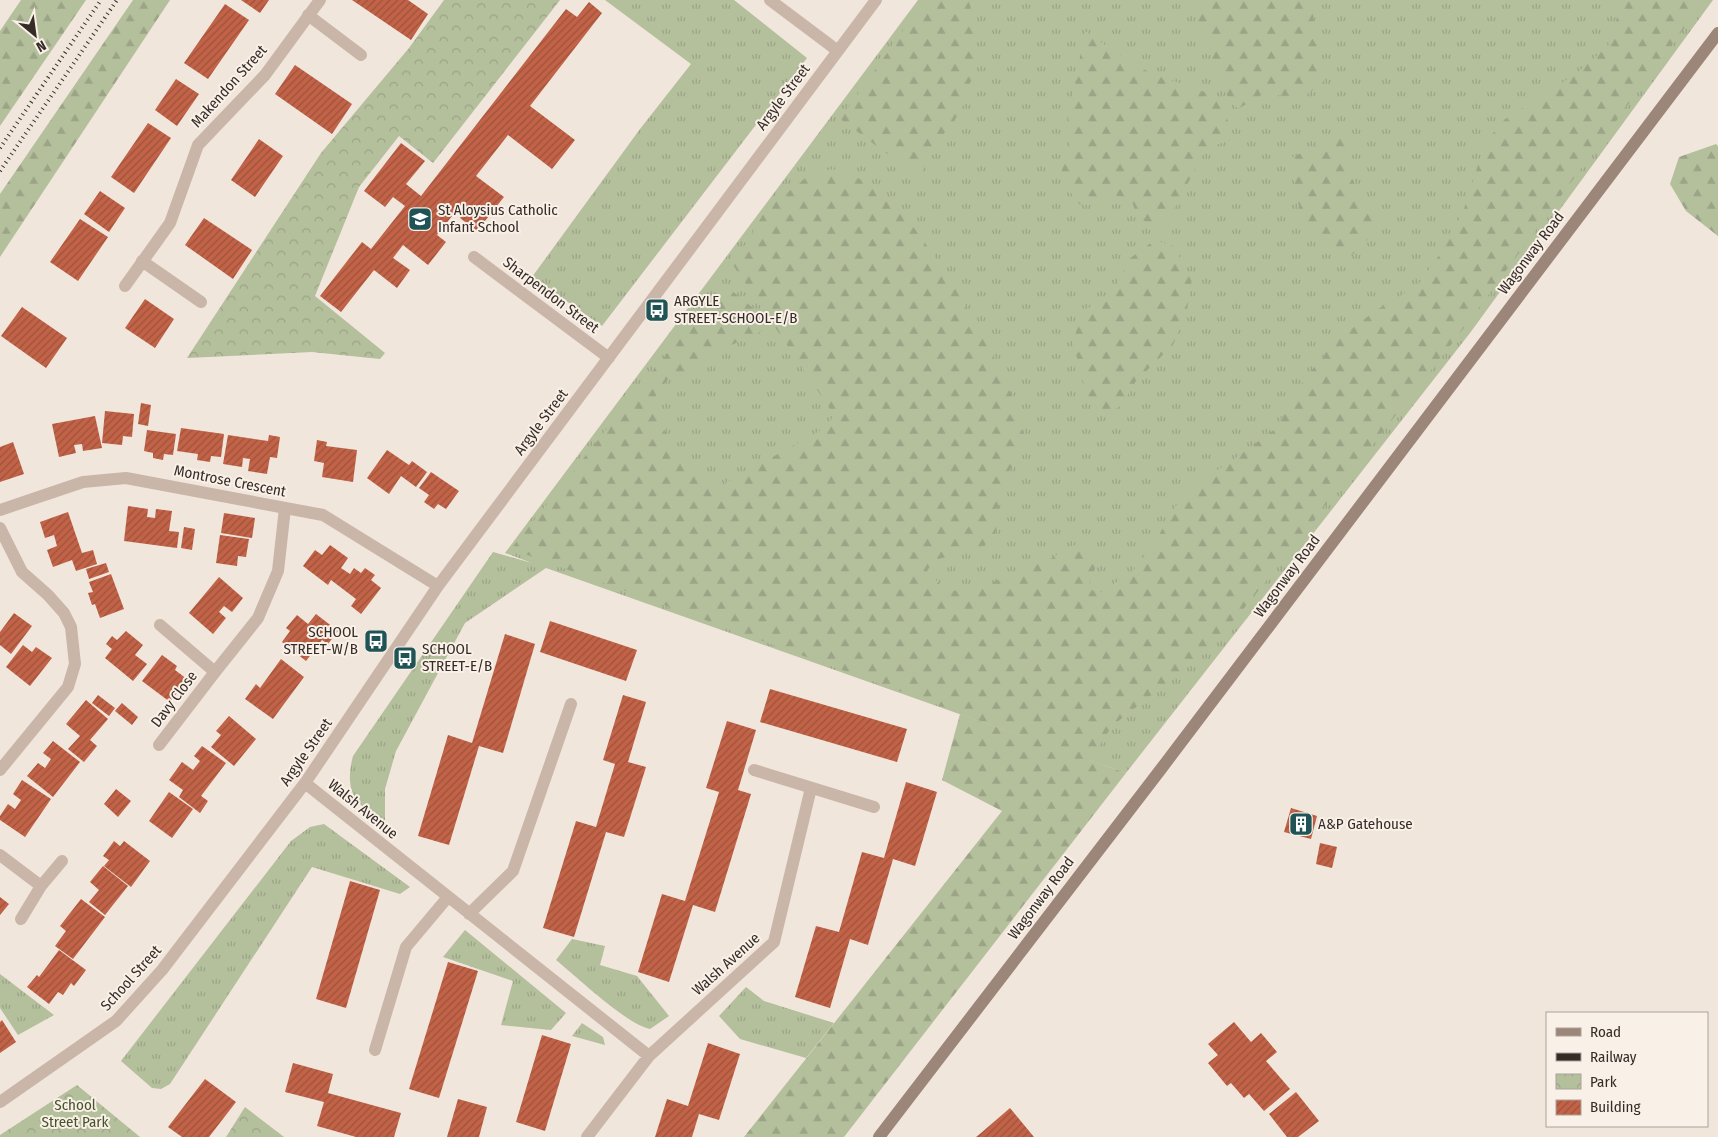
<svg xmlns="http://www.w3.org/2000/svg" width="1718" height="1137" viewBox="0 0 1718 1137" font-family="'Fira Sans Condensed',sans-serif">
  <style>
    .grass { fill: url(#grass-tufts) }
    .forest { fill: url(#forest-firs) }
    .park { fill: url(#park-crowns) }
    .building { fill: url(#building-hatch) }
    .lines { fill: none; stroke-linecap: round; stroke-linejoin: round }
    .minor { stroke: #c9b6a8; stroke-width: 12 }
    .secondary { stroke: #9c8579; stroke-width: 12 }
    .rail { stroke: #352c28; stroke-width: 4; stroke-dasharray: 1 4; stroke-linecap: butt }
    .labels { text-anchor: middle; stroke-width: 4; stroke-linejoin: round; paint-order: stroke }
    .street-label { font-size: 15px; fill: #352c28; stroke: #f9f0e7 }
    .poi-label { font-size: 15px; fill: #352c28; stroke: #f9f0e7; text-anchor: start }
    .park-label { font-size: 15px; fill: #46532c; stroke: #f9f0e7 }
  </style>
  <defs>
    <pattern id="grass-tufts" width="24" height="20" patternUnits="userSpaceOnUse" patternTransform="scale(1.25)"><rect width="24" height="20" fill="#b4bf9c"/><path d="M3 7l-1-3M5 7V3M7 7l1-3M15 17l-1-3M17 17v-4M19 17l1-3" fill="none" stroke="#9ba486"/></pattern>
    <pattern id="forest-firs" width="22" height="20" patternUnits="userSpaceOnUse" patternTransform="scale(1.25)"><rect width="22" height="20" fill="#b4bf9c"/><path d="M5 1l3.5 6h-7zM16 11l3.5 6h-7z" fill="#9ba486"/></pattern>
    <pattern id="park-crowns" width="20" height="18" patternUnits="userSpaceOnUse" patternTransform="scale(1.25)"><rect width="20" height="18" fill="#b4bf9c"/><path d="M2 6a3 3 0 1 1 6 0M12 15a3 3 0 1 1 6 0" fill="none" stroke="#9ba486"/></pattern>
    <pattern id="building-hatch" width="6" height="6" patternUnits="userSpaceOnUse" patternTransform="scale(1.25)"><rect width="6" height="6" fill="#c26348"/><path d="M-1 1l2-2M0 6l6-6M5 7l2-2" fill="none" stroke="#9e523c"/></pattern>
  </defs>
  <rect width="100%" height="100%" fill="#f1e6db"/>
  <path class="grass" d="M 605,0 L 734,0 L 807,58 L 602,326 L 532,277 L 640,129 L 691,64 Z
    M 918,0 L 1713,0 L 1470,333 L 1126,773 L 546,568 L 465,623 L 396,751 L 385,789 L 385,823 C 377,816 365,810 359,803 C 347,790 349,771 353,756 L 493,552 L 532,563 L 505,553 Z
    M 324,824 L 410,887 L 400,894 L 312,867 L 170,1084 L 161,1089 L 152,1088 L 121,1061 L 291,841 L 310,827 Z
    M 465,930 L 566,1013 L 551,1030 L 501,1025 L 513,981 L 443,957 Z
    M 572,939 L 605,946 L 600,965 L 637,976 L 669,1016 L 650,1029 C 626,1024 577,977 556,960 Z
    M 0,974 L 54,1015 L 18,1035 L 0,1008 Z
    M 746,987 L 764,1001 L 834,1023 L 806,1058 L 740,1039 L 719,1016 Z
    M 582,1023 L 603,1037 L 605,1045 L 572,1036 Z"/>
  <path class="forest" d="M 21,0 L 86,0 L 0,126 L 0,31 Z
    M 133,0 L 170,0 L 0,257 L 0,194 Z
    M 925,0 L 968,0 L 977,26 L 975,68 L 961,111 L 932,150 L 920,178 L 840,119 Z
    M 1190,0 L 1319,0 L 1313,15 L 1324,83 L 1302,97 L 1263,94 L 1238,109 L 1226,94 Z
    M 1620,0 L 1705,0 L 1464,328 L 1251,600 L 1205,653 L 1112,726 L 1090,760 L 1126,773 L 844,1137 L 744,1137 L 1002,811 L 942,780 L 960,714 L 1028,738 L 511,549 L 709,301 L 732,291 L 758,312 L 760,332 L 727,347 L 667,380 L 648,407 L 686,461 L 720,486 L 825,428 L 834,415 L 733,265 L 765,211 L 810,174 L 833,169 L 871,183 L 915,229 L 949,277 L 984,337 L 1012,396 L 1024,437 L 1014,463 L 1003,481 L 994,541 L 968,552 L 938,559 L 927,570 L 945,590 L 965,591 L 993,582 L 1050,559 L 1073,545 L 1089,551 L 1096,566 L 1087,589 L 1101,592 L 1132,572 L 1153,545 L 1184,492 L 1237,457 L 1275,429 L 1303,381 L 1336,340 L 1378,309 L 1417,286 L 1443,250 L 1463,212 L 1485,143 L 1505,119 L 1576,74 L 1608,46 L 1621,5 Z
    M 1085,31 L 1122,57 L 1154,75 L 1189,86 L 1220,98 L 1228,121 L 1230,140 L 1207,148 L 1198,163 L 1178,203 L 1162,225 L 1139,220 L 1132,202 L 1115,195 L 1098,204 L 1080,205 L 1059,177 L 1070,150 L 1067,124 Z
    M 1342,133 L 1350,145 L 1346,162 L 1357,191 L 1377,217 L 1369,238 L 1349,258 L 1337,257 L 1309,235 L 1299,206 L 1289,159 Z
    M 1716,144 L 1718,146 L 1718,236 L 1686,211 L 1670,184 L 1679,157 Z
    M 1155,240 L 1173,246 L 1192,279 L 1187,310 L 1173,345 L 1136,381 L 1121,406 L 1099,415 L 1087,397 L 1073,343 L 1082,310 L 1109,300 L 1129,259 Z"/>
  <path class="park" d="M 444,0 L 560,0 L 433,163 L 399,136 L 359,187 L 315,296 L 385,353 L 380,359 L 312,352 L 187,358 L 321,153 L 409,48 Z
    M 77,1085 L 140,1137 L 0,1137 L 0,1135 Z
    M 245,1107 L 284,1137 L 226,1137 Z"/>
  <path class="building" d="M 241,0 L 269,0 L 260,13 Z
    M 352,0 L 408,0 L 428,14 L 411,40 Z
    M 589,2 L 602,13 L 530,106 L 575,140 L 552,169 L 508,135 L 476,176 L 504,197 L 477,231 L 460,218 L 462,215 L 456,211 L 437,235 L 446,242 L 428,265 L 403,245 L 393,258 L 410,270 L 397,288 L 374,270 L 341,312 L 320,296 L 362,242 L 371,249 L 405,206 L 393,197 L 385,207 L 364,191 L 401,143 L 425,161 L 406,184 L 421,196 L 566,9 L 577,17 Z
    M 225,4 L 249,20 L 208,79 L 184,63 Z
    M 295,65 L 352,104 L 332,134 L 275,94 Z
    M 176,79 L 199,94 L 177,126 L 155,110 Z
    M 148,123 L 171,138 L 134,193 L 111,177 Z
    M 259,139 L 283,156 L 255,197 L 231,180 Z
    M 100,191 L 125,208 L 109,232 L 84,214 Z
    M 204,218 L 252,250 L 233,279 L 185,245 Z
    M 80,219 L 108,237 L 78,281 L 50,262 Z
    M 145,299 L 174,319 L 155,348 L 125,328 Z
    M 22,307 L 67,338 L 46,368 L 1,336 Z
    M 141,403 L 151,405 L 148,426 L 138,424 Z
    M 105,411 L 134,414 L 132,437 L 123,436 L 122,445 L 102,443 Z
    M 95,416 L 102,448 L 83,451 L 82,444 L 74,445 L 76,453 L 59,457 L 52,424 Z
    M 181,428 L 224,434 L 221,457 L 211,456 L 210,462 L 197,460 L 198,454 L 177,451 Z
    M 147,430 L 176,434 L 173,455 L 164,454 L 163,460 L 153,458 L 153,453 L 144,451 Z
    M 228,435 L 268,441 L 269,435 L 280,437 L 277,458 L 270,457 L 267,474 L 248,471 L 250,459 L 243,458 L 242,467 L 223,464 Z
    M 317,440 L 327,442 L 326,446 L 357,450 L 353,482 L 322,477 L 324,463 L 314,461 Z
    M 13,442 L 24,474 L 0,482 L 0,447 Z
    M 387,450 L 409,465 L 412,461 L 427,472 L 416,487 L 401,476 L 389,494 L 367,478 Z
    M 431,472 L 459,491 L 446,509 L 438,504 L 434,509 L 424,502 L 429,495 L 419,488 Z
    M 128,506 L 148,509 L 147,517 L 155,518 L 156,509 L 172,511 L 169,531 L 179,532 L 177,548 L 124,541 Z
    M 68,512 L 82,553 L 93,550 L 97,564 L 76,571 L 72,560 L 53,567 L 47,550 L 57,546 L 54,535 L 45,538 L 40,522 Z
    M 224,513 L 255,518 L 252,538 L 221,533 Z
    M 184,527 L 195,529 L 192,550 L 181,548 Z
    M 220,535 L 249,539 L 246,557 L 238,556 L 237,566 L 216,563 Z
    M 330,545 L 348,558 L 341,568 L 350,574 L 354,568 L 361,573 L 365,568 L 375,575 L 371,580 L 381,588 L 361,614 L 351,606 L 356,599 L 331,580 L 328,585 L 303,566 L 315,550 L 322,555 Z
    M 106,563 L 109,572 L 89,579 L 86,569 Z
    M 111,574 L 124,609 L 100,618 L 95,604 L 92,605 L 88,593 L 93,592 L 89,582 Z
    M 219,577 L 243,598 L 232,612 L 224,606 L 219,612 L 226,618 L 213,634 L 189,613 Z
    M 14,613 L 32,626 L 11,654 L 0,645 L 0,632 Z
    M 316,614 L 338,631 L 328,644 L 322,640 L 306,661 L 282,642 L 290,631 L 286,628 L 297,615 L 308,624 Z
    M 550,621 L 637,650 L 626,681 L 540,652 Z
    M 126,631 L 143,645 L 135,655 L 147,664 L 133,681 L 105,658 L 112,649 L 106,644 L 112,636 L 117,640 Z
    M 505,634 L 535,644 L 503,753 L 479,746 L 449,845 L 418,836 L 448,735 L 472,743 Z
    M 23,645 L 32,652 L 36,647 L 52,658 L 30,686 L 6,667 Z
    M 162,655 L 177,666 L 175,670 L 187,679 L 170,702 L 142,681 Z
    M 281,659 L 304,677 L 273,719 L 245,699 L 256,684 L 260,688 Z
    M 770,689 L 907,729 L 897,762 L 760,722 Z
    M 98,695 L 115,708 L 109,716 L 92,703 Z
    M 623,695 L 646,702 L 628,762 L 646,767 L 624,837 L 606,832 L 574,937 L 543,928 L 576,821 L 596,827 L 615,764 L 603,760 Z
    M 86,700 L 108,719 L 90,740 L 97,746 L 84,762 L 68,749 L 80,736 L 66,724 Z
    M 122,703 L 138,717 L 132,725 L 115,711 Z
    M 229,716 L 256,739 L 234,766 L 211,747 L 221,735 L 216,731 Z
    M 727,721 L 756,730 L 738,790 L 751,794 L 715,912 L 693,905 L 669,982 L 638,972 L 662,894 L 685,901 L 719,792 L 706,788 Z
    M 53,741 L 80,762 L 53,797 L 27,776 L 38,763 L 45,768 L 51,759 L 43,753 Z
    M 202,746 L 226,763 L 201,796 L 208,801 L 200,813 L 179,797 L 183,790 L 169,780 L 182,762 L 193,770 L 200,761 L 194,756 Z
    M 22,780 L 51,799 L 25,837 L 0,820 L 0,816 L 8,804 L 15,809 L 21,800 L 13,794 Z
    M 906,782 L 937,792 L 915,866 L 893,859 L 868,945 L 850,939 L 830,1008 L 795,997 L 816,926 L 839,932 L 862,852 L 884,858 Z
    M 116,789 L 131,801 L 118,817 L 104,804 Z
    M 169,792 L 193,809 L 172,838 L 149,821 Z
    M 1291,808 L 1317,816 L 1311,839 L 1284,832 Z
    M 114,841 L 120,846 L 124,841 L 150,861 L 131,887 L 104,866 L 109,860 L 103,856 Z
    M 1320,843 L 1337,847 L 1332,868 L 1316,864 Z
    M 103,866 L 128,886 L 105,915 L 89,902 L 99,890 L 90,882 Z
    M 350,881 L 380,890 L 346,1008 L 316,999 Z
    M 0,897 L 9,904 L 0,915 Z
    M 81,899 L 105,917 L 73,959 L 55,946 L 66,931 L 60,926 Z
    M 59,950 L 86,970 L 74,986 L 71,983 L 63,995 L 58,992 L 49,1004 L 27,987 L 37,975 L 39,977 Z
    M 448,962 L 478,971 L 439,1098 L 409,1089 Z
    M 2,1020 L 16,1042 L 0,1053 L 0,1022 Z
    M 1234,1022 L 1251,1042 L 1261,1033 L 1277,1052 L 1266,1061 L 1290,1089 L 1264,1111 L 1249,1094 L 1244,1098 L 1231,1083 L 1227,1086 L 1208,1063 L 1218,1055 L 1208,1044 Z
    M 542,1035 L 571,1044 L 545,1131 L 516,1122 Z
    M 708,1043 L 740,1054 L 719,1120 L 699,1114 L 692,1137 L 655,1137 L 667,1099 L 688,1106 Z
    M 293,1063 L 333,1074 L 328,1093 L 401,1113 L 394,1137 L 356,1137 L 317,1126 L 324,1102 L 285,1092 Z
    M 205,1079 L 236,1102 L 209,1137 L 182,1137 L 168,1127 Z
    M 1296,1092 L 1319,1121 L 1298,1137 L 1287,1137 L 1269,1114 Z
    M 458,1099 L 487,1107 L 479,1137 L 447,1137 Z
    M 1010,1108 L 1034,1137 L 976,1137 L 981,1133 Z"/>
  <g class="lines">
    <path class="minor" d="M 770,0 L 838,51
      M 308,15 L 361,55
      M 474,257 L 609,358
      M 142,261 L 201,302
      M 125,286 L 170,223 L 198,145 L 265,75 L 320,0
      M 0,510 L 83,482 L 126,478 L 323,515 L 438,586
      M 0,528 L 22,572 L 48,595 L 64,613 L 71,627 L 75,664 L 68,687 L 0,770
      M 160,625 L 215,672
      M 159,745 L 215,672 L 258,618 L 278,571 L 285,508
      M 754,770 L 874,807
      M 305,783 L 649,1056
      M 0,855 L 41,886
      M 469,914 L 513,871 L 571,704
      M 21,919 L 41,886 L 62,861
      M 375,1050 L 406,947 L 448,897
      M 0,1102 L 116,1021 L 162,970 L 305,783 L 438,586 L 876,0
      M 587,1137 L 649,1056 L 774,942 L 811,788"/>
    <path class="secondary" d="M 879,1137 L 1161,769 L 1718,33"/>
    <path class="rail" d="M 0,148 L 101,0
      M 0,171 L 117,0"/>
  </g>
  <defs>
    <g id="school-square" transform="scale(1.25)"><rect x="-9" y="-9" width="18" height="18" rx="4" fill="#1f5356" stroke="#f9f0e7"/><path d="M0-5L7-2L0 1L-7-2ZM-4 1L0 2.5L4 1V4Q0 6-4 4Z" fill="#fff"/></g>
    <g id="bus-square" transform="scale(1.25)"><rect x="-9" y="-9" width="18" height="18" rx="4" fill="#1f5356" stroke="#f9f0e7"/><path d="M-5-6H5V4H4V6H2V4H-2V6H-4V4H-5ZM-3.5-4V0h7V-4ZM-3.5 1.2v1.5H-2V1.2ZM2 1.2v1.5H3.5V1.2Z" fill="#fff"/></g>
    <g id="building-square" transform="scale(1.25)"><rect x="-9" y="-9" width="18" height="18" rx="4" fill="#1f5356" stroke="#f9f0e7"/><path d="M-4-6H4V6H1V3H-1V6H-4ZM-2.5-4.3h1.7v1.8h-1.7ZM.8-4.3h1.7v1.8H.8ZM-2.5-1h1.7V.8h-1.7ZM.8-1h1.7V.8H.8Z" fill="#fff"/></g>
  </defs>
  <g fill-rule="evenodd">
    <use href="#school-square" x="420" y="219"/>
    <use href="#bus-square" x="657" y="310"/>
    <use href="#bus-square" x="376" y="641"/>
    <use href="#bus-square" x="405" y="658"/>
    <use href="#building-square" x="1301" y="824"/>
  </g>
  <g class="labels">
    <g class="street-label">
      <text transform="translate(229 86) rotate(-48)" y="5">Makendon Street</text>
      <text transform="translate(783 97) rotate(-53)" y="5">Argyle Street</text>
      <text transform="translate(1531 253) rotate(-53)" y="5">Wagonway Road</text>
      <text transform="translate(551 295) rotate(37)" y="5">Sharpendon Street</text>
      <text transform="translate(541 422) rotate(-53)" y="5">Argyle Street</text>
      <text transform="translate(230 481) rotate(11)" y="5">Montrose Crescent</text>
      <text transform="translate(1287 576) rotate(-53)" y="5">Wagonway Road</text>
      <text transform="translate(174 699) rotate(-53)" y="5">Davy Close</text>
      <text transform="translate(306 752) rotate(-55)" y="5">Argyle Street</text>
      <text transform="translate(363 809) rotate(39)" y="5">Walsh Avenue</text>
      <text transform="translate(1041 898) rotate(-53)" y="5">Wagonway Road</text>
      <text transform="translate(726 964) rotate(-42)" y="5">Walsh Avenue</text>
      <text transform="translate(131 978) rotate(-48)" y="5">School Street</text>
    </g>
    <g class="poi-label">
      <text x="438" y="215">St Aloysius Catholic<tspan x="438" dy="17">Infant School</tspan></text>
      <text x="674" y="306">ARGYLE<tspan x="674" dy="17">STREET-SCHOOL-E/B</tspan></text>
      <text x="358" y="637" text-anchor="end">SCHOOL<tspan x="358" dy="17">STREET-W/B</tspan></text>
      <text x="422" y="654">SCHOOL<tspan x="422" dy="17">STREET-E/B</tspan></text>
      <text x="1318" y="829">A&amp;P Gatehouse</text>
    </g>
    <g class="park-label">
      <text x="75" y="1110">School<tspan x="75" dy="17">Street Park</tspan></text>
    </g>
  </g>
  <rect x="1546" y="1012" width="162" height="115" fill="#f9f0e7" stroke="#aba29b"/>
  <rect x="1556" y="1028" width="25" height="8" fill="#9c8579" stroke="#aba29b"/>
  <text x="1590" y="1037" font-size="15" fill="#352c28">Road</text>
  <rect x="1556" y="1053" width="25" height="8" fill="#352c28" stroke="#aba29b"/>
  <text x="1590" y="1062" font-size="15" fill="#352c28">Railway</text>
  <rect x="1556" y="1074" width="25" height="15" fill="url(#park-crowns)" stroke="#aba29b"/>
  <text x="1590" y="1087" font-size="15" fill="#352c28">Park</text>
  <rect x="1556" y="1100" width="25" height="15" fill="url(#building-hatch)" stroke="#aba29b"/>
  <text x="1590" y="1112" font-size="15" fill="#352c28">Building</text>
  <g transform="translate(35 35) rotate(151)" stroke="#f9f0e7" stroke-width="4" paint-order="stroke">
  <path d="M0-4L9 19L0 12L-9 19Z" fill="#352c28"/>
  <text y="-8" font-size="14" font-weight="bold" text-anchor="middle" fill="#352c28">N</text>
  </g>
</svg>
